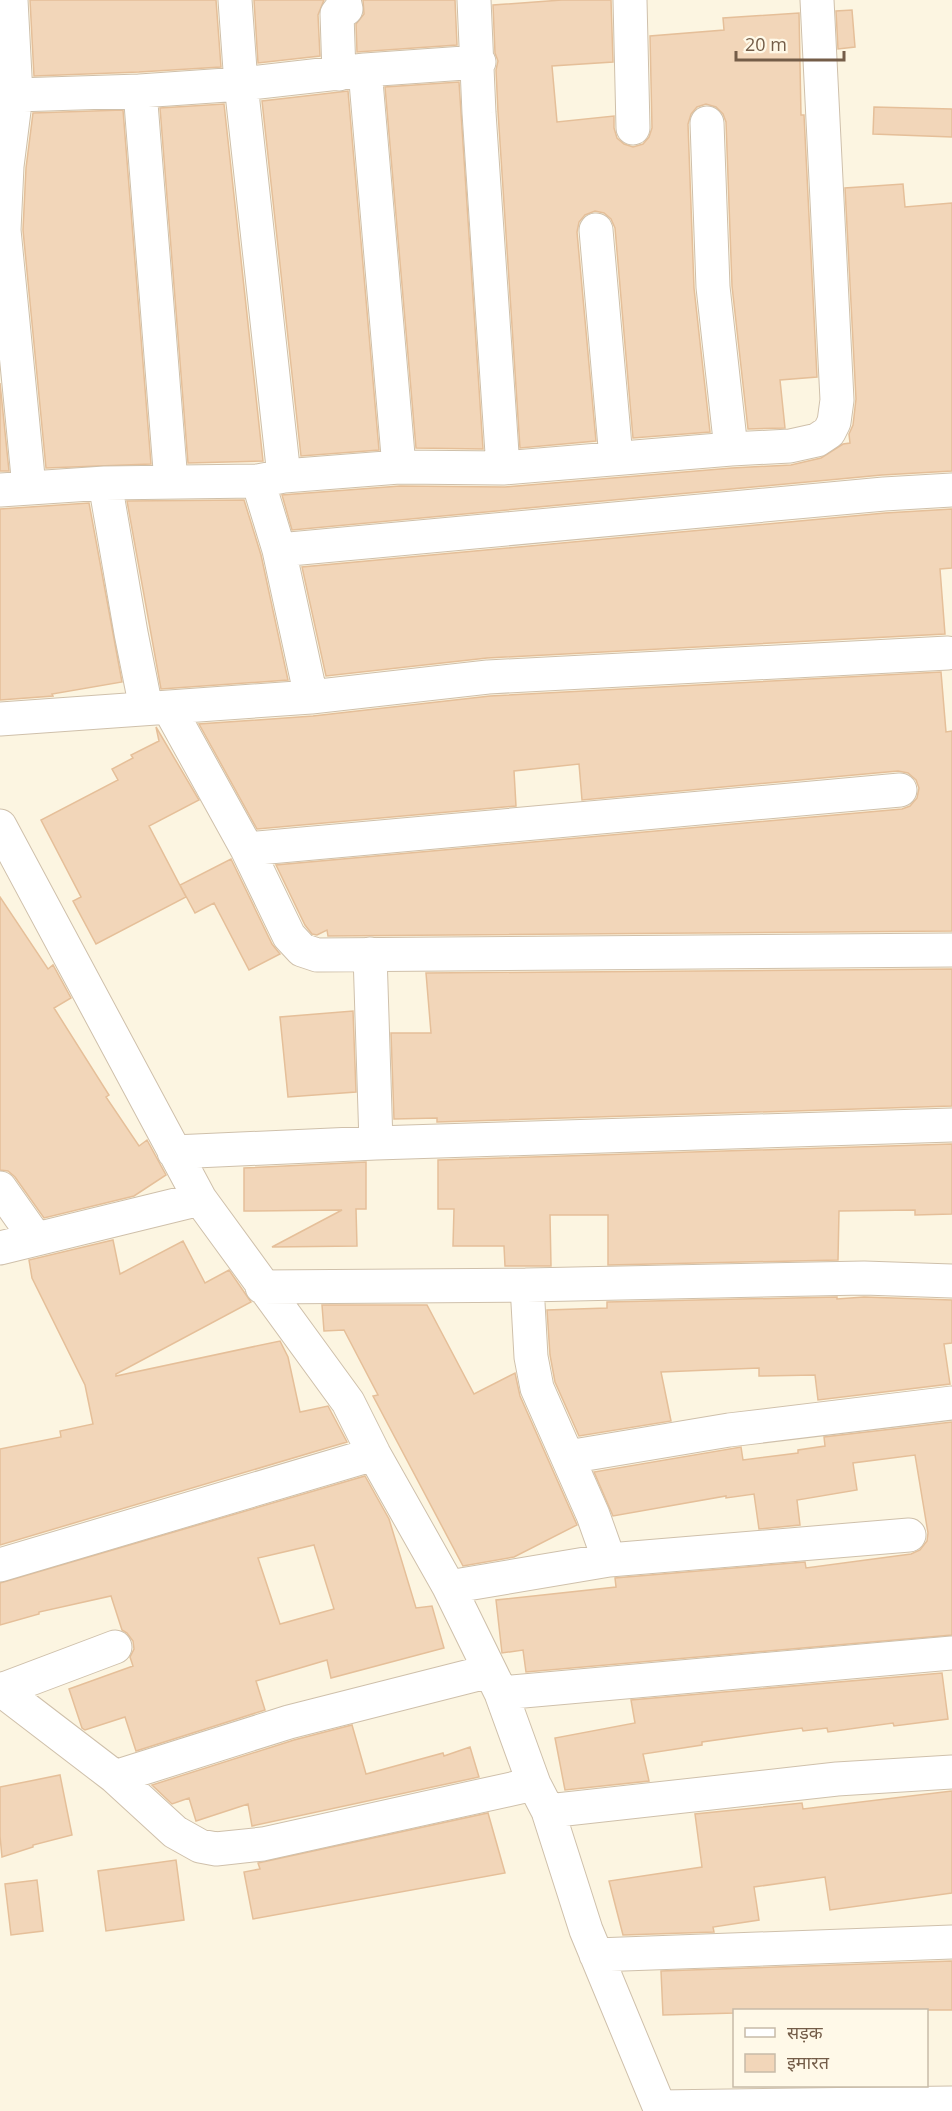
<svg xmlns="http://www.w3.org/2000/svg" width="952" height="2111" viewBox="0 0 952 2111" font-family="'Open Sans','Noto Sans Devanagari',sans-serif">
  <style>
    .building { fill: #f2d6b9; stroke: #e5bf99; stroke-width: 1.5; fill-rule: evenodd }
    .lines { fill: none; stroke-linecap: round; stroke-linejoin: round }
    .street-casing { stroke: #cfc0ab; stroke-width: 35 }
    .street { stroke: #fff; stroke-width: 33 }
  </style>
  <rect width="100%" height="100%" fill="#fcf5e1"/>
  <path class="building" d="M 30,0 L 216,0 L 221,67 L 139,72 L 34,76 Z
    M 254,0 L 324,0 L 318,15 L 320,56 L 258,63 Z
    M 363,0 L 455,0 L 457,45 L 357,52 L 356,24 L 364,14 Z
    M 562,0 L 611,0 L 613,62 L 552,66 L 557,122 L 614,116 L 614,128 L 617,138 L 624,144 L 633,147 L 643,144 L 649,137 L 652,128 L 650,36 L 724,30 L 723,18 L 799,13 L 801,115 L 804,115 L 817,377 L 780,380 L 785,428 L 748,429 L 732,286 L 726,122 L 723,114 L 716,107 L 706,104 L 697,107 L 691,114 L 688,124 L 694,288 L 710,432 L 633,438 L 615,228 L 611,219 L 604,213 L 595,211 L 585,215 L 579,222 L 577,232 L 596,441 L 520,448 L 498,112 L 496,70 L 498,61 L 495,53 L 493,5 Z
    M 852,10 L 855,47 L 838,49 L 836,11 Z
    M 459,82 L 483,449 L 416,448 L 385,87 Z
    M 348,91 L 379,450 L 301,456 L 262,101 Z
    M 224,104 L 263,461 L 188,463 L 160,108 Z
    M 874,107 L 952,109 L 952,137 L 873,134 Z
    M 123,110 L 151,464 L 46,468 L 23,230 L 26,168 L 33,113 Z
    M 903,184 L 905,207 L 952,203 L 952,471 L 882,475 L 292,530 L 282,495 L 400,486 L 505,487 L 732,468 L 791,465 L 821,458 L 843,444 L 850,443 L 849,434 L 853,425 L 856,399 L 845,188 Z
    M 0,383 L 9,471 L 0,471 Z
    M 244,500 L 261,555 L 288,680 L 161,689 L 127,501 Z
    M 89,503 L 122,682 L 52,694 L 53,696 L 0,700 L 0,509 Z
    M 952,509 L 952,568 L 940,569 L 945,634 L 487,658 L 326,676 L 302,567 L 885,513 Z
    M 941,672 L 946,732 L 952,731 L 952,931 L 328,936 L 327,930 L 317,935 L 312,934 L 305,925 L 276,865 L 902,809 L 910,806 L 917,798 L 919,788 L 916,780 L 908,773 L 898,771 L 582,800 L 579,764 L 514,771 L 516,806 L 257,829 L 199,724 L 313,716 L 490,696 Z
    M 156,727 L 199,800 L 149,826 L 186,897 L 96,944 L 73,901 L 81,897 L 41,820 L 118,780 L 112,769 L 133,758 L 131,755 L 159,741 Z
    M 231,859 L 272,944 L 280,954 L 249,970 L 214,903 L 195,913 L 180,885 Z
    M 0,897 L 48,969 L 53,965 L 71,998 L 54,1008 L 109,1095 L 106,1097 L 139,1146 L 147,1140 L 166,1175 L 134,1196 L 44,1218 L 15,1177 L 8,1171 L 0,1170 Z
    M 952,969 L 952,1106 L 437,1122 L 437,1118 L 394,1119 L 391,1033 L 431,1033 L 426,973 Z
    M 353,1011 L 356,1092 L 288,1097 L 280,1017 Z
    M 952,1144 L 952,1214 L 915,1215 L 915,1210 L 839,1211 L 838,1260 L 608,1265 L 608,1215 L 550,1215 L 551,1266 L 505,1266 L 504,1246 L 453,1246 L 454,1209 L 438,1209 L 438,1160 Z
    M 366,1162 L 366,1209 L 356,1209 L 357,1246 L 272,1247 L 342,1210 L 244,1211 L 244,1168 Z
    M 113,1240 L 120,1274 L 183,1241 L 205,1283 L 229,1270 L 251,1302 L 116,1374 L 116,1376 L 280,1341 L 288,1357 L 300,1412 L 328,1406 L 347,1442 L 0,1545 L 0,1449 L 61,1437 L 60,1431 L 93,1424 L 85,1385 L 32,1278 L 29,1260 Z
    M 837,1297 L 837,1299 L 864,1297 L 952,1300 L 952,1343 L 944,1344 L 950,1384 L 818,1400 L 815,1375 L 759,1376 L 759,1368 L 661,1372 L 671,1421 L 579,1436 L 555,1382 L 550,1355 L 547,1310 L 607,1308 L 607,1302 Z
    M 322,1305 L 427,1305 L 474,1394 L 515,1373 L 520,1396 L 577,1525 L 514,1557 L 463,1566 L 373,1396 L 378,1395 L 344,1330 L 324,1331 Z
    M 952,1422 L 952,1635 L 526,1672 L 523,1650 L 502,1653 L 496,1600 L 616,1587 L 615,1578 L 805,1562 L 806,1568 L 911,1554 L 920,1550 L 927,1541 L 928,1533 L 915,1455 L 853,1463 L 857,1490 L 797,1500 L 800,1525 L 759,1529 L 754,1494 L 726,1498 L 726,1496 L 613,1516 L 594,1472 L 741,1447 L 743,1460 L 798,1453 L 798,1450 L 825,1446 L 824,1437 Z
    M 365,1476 L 389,1519 L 416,1608 L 432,1606 L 444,1648 L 331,1678 L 327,1660 L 256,1681 L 265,1710 L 136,1751 L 125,1717 L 85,1730 L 82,1728 L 69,1689 L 133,1666 L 130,1657 L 134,1649 L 133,1641 L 127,1633 L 122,1630 L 111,1596 L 39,1612 L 39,1614 L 0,1625 L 0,1583 ZM 314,1545 L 334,1609 L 280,1624 L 258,1558 Z
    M 942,1673 L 948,1719 L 894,1726 L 893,1723 L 828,1732 L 827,1728 L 803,1731 L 802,1728 L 702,1742 L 702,1745 L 643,1754 L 649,1781 L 565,1790 L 555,1738 L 635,1723 L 631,1700 Z
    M 352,1725 L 366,1774 L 443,1753 L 444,1756 L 470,1747 L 479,1777 L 252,1826 L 248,1804 L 196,1821 L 189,1798 L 172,1804 L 152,1785 L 294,1740 Z
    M 60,1775 L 72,1835 L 33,1845 L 33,1847 L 2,1857 L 0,1836 L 0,1787 Z
    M 952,1791 L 952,1893 L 830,1910 L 825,1877 L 754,1887 L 759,1920 L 713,1927 L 714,1932 L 623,1935 L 609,1881 L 702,1867 L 695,1814 L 802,1803 L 803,1809 Z
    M 488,1813 L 505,1873 L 253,1919 L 244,1872 L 260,1869 L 258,1863 Z
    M 176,1860 L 184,1920 L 106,1931 L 98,1871 Z
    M 37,1880 L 43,1931 L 11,1935 L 5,1884 Z
    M 952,1961 L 952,2010 L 735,2010 L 735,2013 L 663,2015 L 661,1971 Z"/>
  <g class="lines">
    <g class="street-casing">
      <path id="street" d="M 11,0 L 16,95 L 7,166 L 4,230 L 29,487
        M 235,0 L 241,84 L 284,476
        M 474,0 L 479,113 L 503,468
        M 630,0 L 633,128
        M 365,70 L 399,467
        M 339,74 L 337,14 L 340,10 L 346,9 L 344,0
        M 140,91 L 171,482
        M 16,95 L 140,91 L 241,84 L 365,70 L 479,62
        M 707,123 L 713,287 L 731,449
        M 596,230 L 616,458
        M 105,483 L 131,633 L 146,708
        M 0,490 L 105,483 L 258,481
        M 279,550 L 884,494 L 952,490
        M 311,697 L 279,550 L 258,481 L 284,476 L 399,467 L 503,468 L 731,449 L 790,446 L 817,440 L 829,432 L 834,422 L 837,400 L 817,0
        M 169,708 L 247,849 L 289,936 L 302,950 L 317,955 L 952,950
        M 0,719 L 311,697 L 488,677 L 948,653
        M 0,826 L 200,1199 L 348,1402 L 374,1454 L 449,1587 L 501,1693 L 534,1784 L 548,1811 L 586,1930 L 661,2111
        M 247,849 L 900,790
        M 370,954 L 376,1143
        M 174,1152 L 376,1143 L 952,1125
        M 0,1188 L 36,1239
        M 0,1248 L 200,1199
        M 527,1285 L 531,1357 L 537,1388 L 593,1515 L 609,1560
        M 262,1287 L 527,1285 L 864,1278 L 952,1281
        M 568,1457 L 729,1430 L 952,1403
        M 0,1565 L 374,1454
        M 449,1587 L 609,1560 L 909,1535
        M 0,1689 L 115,1777 L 175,1832 L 200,1846 L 216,1849 L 263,1844 L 534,1784
        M 1,1690 L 115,1647
        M 501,1693 L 952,1653
        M 115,1777 L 289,1722 L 490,1671
        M 548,1811 L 837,1779 L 952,1772
        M 596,1955 L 952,1942
        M 659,2107 L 952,2103"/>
    </g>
    <use href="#street" class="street"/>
  </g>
  <rect x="733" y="2009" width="195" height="78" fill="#fff9e8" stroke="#c7bba8" stroke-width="1.5"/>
  <rect x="745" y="2028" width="30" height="9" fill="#ffffff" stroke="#c7bba8" stroke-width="1.5"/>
  <text x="787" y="2039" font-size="18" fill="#745d48">सड़क</text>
  <rect x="745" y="2054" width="30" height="18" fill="#f2d6b9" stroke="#c7bba8" stroke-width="1.5"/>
  <text x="787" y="2069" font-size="18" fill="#745d48">इमारत</text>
  <path d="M736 51v9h108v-9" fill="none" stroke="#745d48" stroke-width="3"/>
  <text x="745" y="51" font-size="18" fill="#745d48" stroke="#fff9e8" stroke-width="4.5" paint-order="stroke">20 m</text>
</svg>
